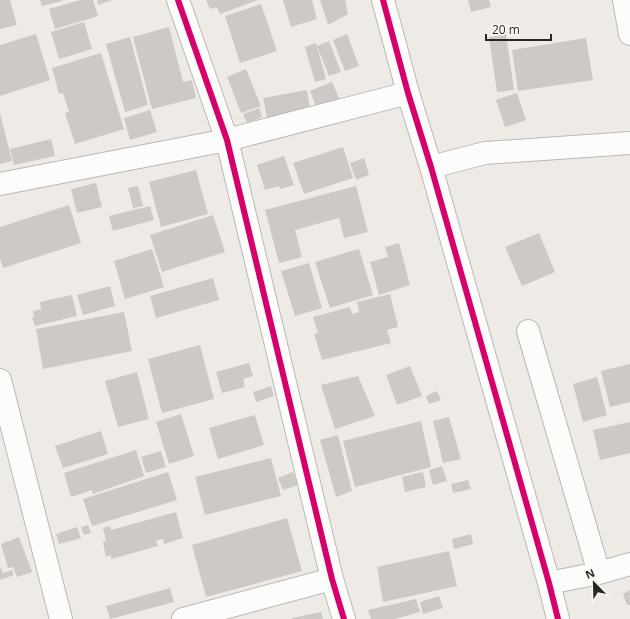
<svg xmlns="http://www.w3.org/2000/svg" width="630" height="619" viewBox="0 0 630 619" font-family="'Open Sans',sans-serif">
  <style>
    .building { fill: #ccc9c6 }
    .lines { fill: none; stroke-linecap: round; stroke-linejoin: round }
    .minor-casing { stroke: #bab8b4; stroke-width: 24 }
    .minor { stroke: #fcfcfb; stroke-width: 22 }
    .cycleway-casing { stroke: #fef8f2; stroke-width: 8 }
    .cycleway { stroke: #d6006c; stroke-width: 6 }
  </style>
  <rect width="100%" height="100%" fill="#eeebe6"/>
  <path class="building" d="M 0,0 L 10,0 L 17,25 L 0,29 Z
    M 40,0 L 62,0 L 62,1 L 42,6 Z
    M 80,0 L 93,0 L 98,16 L 55,29 L 49,9 Z
    M 97,0 L 112,0 L 98,5 Z
    M 206,0 L 258,0 L 220,14 L 217,7 L 210,9 Z
    M 283,0 L 312,0 L 317,19 L 291,27 Z
    M 320,0 L 345,0 L 348,14 L 328,25 Z
    M 468,0 L 489,0 L 491,7 L 471,12 Z
    M 261,4 L 277,51 L 240,63 L 225,16 Z
    M 84,22 L 92,49 L 59,59 L 51,32 Z
    M 169,27 L 183,82 L 192,80 L 196,98 L 152,109 L 133,37 Z
    M 36,34 L 50,80 L 0,96 L 0,45 Z
    M 347,34 L 359,66 L 345,71 L 333,40 Z
    M 506,34 L 514,90 L 497,92 L 489,37 Z
    M 130,37 L 148,105 L 125,112 L 106,44 Z
    M 586,38 L 593,80 L 518,91 L 512,50 Z
    M 329,41 L 341,72 L 329,76 L 317,46 Z
    M 316,43 L 326,79 L 315,82 L 305,47 Z
    M 101,53 L 124,129 L 75,144 L 65,113 L 69,112 L 63,93 L 59,94 L 52,68 Z
    M 246,69 L 261,106 L 241,113 L 227,77 Z
    M 332,82 L 342,105 L 319,114 L 310,91 Z
    M 307,90 L 311,115 L 268,123 L 263,98 Z
    M 517,93 L 526,120 L 505,127 L 496,100 Z
    M 259,108 L 262,117 L 247,123 L 243,114 Z
    M 150,110 L 157,132 L 130,140 L 124,118 Z
    M 0,113 L 12,161 L 0,164 Z
    M 51,139 L 55,156 L 14,165 L 10,149 Z
    M 343,147 L 353,178 L 304,194 L 293,163 Z
    M 284,156 L 294,185 L 280,189 L 279,186 L 265,190 L 257,165 Z
    M 364,158 L 369,175 L 356,180 L 350,163 Z
    M 196,170 L 208,214 L 161,227 L 149,182 Z
    M 96,183 L 102,207 L 77,213 L 71,189 Z
    M 138,186 L 143,206 L 133,208 L 128,188 Z
    M 356,186 L 368,232 L 344,238 L 339,218 L 295,230 L 302,257 L 279,263 L 265,210 Z
    M 69,205 L 81,243 L 3,268 L 0,259 L 0,227 Z
    M 150,206 L 154,220 L 113,231 L 109,216 Z
    M 213,215 L 225,252 L 162,272 L 150,235 Z
    M 539,233 L 555,272 L 522,286 L 505,247 Z
    M 399,243 L 410,285 L 379,295 L 370,262 L 388,257 L 385,247 Z
    M 152,249 L 164,287 L 125,299 L 114,261 Z
    M 359,249 L 373,295 L 330,308 L 315,262 Z
    M 309,263 L 322,308 L 295,316 L 281,271 Z
    M 213,278 L 219,300 L 156,318 L 150,296 Z
    M 110,286 L 115,306 L 83,315 L 77,295 Z
    M 390,294 L 398,327 L 387,330 L 391,343 L 322,360 L 314,334 L 318,333 L 313,317 L 350,307 L 352,314 L 359,312 L 357,302 Z
    M 72,295 L 77,316 L 35,326 L 32,318 L 34,317 L 33,311 L 41,309 L 40,302 Z
    M 124,312 L 132,351 L 43,369 L 36,329 Z
    M 200,345 L 214,399 L 162,413 L 148,359 Z
    M 249,363 L 253,376 L 243,379 L 245,387 L 222,393 L 216,372 Z
    M 630,364 L 630,402 L 610,407 L 601,371 Z
    M 410,366 L 422,396 L 397,405 L 386,375 Z
    M 137,372 L 149,419 L 118,427 L 105,381 Z
    M 358,376 L 375,416 L 335,429 L 321,385 Z
    M 597,377 L 607,415 L 583,422 L 573,384 Z
    M 271,386 L 274,396 L 256,402 L 253,392 Z
    M 437,391 L 441,400 L 429,404 L 426,396 Z
    M 181,414 L 194,456 L 169,464 L 156,422 Z
    M 255,415 L 264,445 L 218,459 L 209,428 Z
    M 449,417 L 461,459 L 443,463 L 433,421 Z
    M 421,421 L 431,467 L 355,487 L 343,441 Z
    M 630,422 L 630,453 L 600,460 L 593,430 Z
    M 101,431 L 108,454 L 63,468 L 55,446 Z
    M 338,435 L 352,491 L 336,497 L 320,440 Z
    M 136,450 L 144,476 L 93,494 L 92,490 L 71,497 L 64,473 Z
    M 161,451 L 166,467 L 146,473 L 141,457 Z
    M 271,458 L 281,496 L 205,515 L 195,477 Z
    M 442,466 L 447,481 L 433,485 L 429,470 Z
    M 168,472 L 177,500 L 92,526 L 83,499 Z
    M 293,472 L 298,485 L 283,490 L 278,478 Z
    M 423,472 L 426,487 L 405,492 L 402,477 Z
    M 468,480 L 471,489 L 453,493 L 451,484 Z
    M 176,512 L 183,538 L 164,544 L 163,539 L 156,541 L 158,546 L 111,559 L 111,555 L 106,557 L 103,542 L 106,541 L 103,528 L 110,526 L 111,530 Z
    M 287,518 L 302,571 L 206,597 L 192,545 Z
    M 88,525 L 91,533 L 84,535 L 81,527 Z
    M 77,527 L 81,538 L 59,544 L 56,534 Z
    M 471,534 L 473,544 L 454,549 L 452,539 Z
    M 19,537 L 32,572 L 17,577 L 13,567 L 8,568 L 1,544 Z
    M 449,551 L 457,586 L 383,602 L 377,567 Z
    M 0,567 L 3,573 L 12,570 L 14,575 L 0,580 Z
    M 170,588 L 174,602 L 110,619 L 106,606 Z
    M 630,590 L 630,605 L 627,605 L 623,594 Z
    M 439,596 L 443,608 L 423,614 L 420,602 Z
    M 416,599 L 420,612 L 395,619 L 371,619 L 368,610 Z
    M 321,612 L 323,619 L 292,619 L 292,618 Z"/>
  <g class="lines">
    <g class="minor-casing">
      <path id="minor" d="M 178,0 L 227,140 L 332,579 L 344,619
        M 383,0 L 408,93 L 431,167 L 549,583 L 558,619
        M 624,0 L 630,34
        M 431,167 L 485,153 L 630,143
        M 0,184 L 227,140 L 408,93
        M 528,331 L 599,573
        M 0,380 L 61,619
        M 549,583 L 599,573 L 630,564
        M 183,619 L 332,579"/>
    </g>
    <use href="#minor" class="minor"/>
    <g class="cycleway-casing">
      <path id="cycleway" d="M 178,0 L 227,140 L 332,579 L 344,619
        M 383,0 L 408,93 L 431,167 L 549,583 L 558,619"/>
    </g>
    <use href="#cycleway" class="cycleway"/>
  </g>
  <g transform="translate(594 583) rotate(337)" stroke="#fef8f2" stroke-width="3" paint-order="stroke">
  <path d="M0-3L7 15L0 10L-7 15Z" fill="#292724"/>
  <text y="-6" font-size="11" font-weight="bold" text-anchor="middle" fill="#292724">N</text>
  </g>
  <path d="M486 34v6h65v-6" fill="none" stroke="#292724" stroke-width="2"/>
  <text x="492" y="34" font-size="12" fill="#292724" stroke="#fef8f2" stroke-width="3" paint-order="stroke">20 m</text>
</svg>
